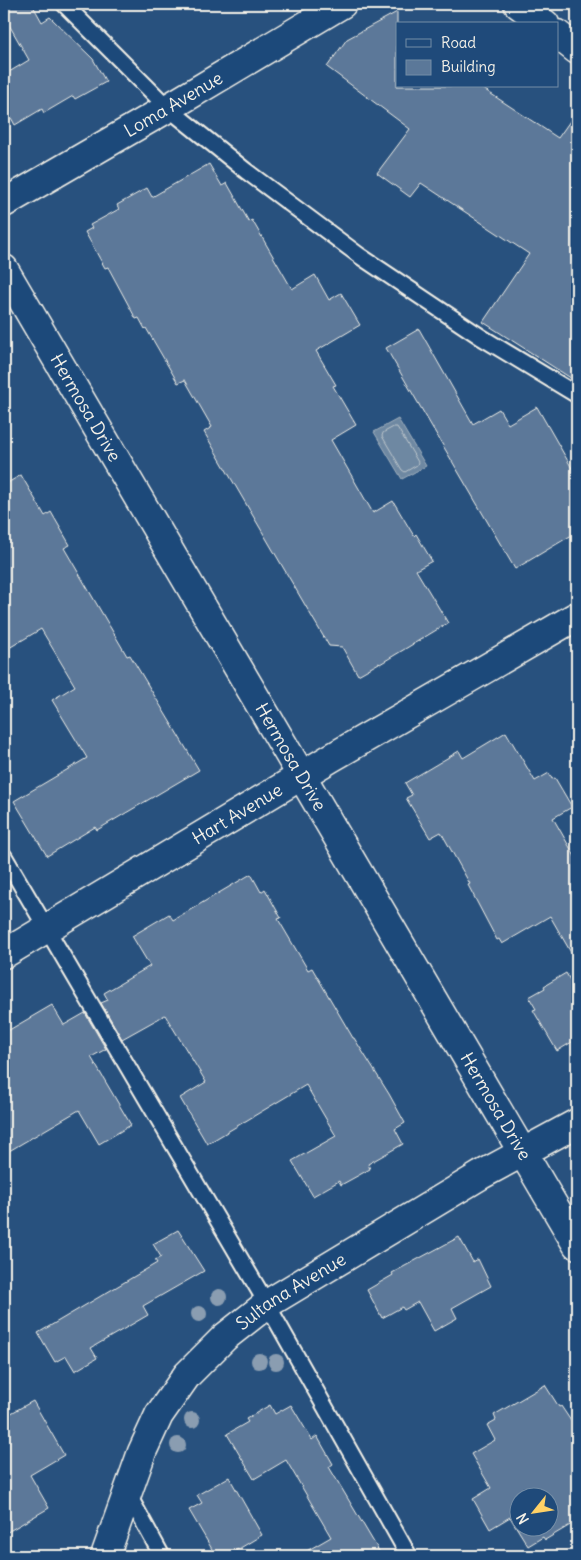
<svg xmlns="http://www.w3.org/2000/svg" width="581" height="1560" viewBox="0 0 581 1560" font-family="Delius,sans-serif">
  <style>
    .water { fill: #6e88a2; stroke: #a4b2be }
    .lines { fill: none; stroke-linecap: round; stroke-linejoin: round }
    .shore { stroke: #bec7cc; stroke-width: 1 }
    .building { fill: #5b7899; stroke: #f4f1e8; fill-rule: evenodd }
    .service-casing { stroke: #f4f1e8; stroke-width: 19 }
    .minor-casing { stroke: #f4f1e8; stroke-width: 31 }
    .primary-casing { stroke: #f4f1e8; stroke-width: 31 }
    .service { stroke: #1f4a7a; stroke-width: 15 }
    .minor { stroke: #1f4a7a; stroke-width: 28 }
    .primary { stroke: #1f4a7a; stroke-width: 28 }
    .tree { fill: #8a9db1 }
    .labels { text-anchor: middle; stroke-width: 4.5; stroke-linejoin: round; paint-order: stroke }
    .street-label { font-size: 18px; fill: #f4f1e8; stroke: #1f4a7a }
  </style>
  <rect width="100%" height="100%" fill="#28517e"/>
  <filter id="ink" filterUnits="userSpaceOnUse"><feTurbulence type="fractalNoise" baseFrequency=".02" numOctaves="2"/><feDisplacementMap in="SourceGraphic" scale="10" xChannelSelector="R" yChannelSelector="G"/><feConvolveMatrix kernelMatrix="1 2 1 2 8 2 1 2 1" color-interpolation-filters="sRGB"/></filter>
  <g filter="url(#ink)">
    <path class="water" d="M 398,419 L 426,466 L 402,479 L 374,432 Z"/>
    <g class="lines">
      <path class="shore" d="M 394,427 L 397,427 L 418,462 L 417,465 L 405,472 L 402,470 L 382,436 L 383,433 Z"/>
    </g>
    <path class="building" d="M 4,4 L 32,4 L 42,22 L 50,17 L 93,59 L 106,82 L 75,99 L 73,96 L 44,113 L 42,109 L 15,125 L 4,105 L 4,75 L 29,60 L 4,16 Z
      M 397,12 L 397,86 L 479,86 L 558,138 L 577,111 L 577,382 L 483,322 L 529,254 L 421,183 L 410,197 L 377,173 L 410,129 L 327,67 L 347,39 Z
      M 209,164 L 222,186 L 227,183 L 249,222 L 252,220 L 292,289 L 315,275 L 329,300 L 341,293 L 360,325 L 316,351 L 336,385 L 333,386 L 356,425 L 331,440 L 373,513 L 393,501 L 414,536 L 416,534 L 432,561 L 416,570 L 448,623 L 380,664 L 379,663 L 358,675 L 342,647 L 329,646 L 204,432 L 212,427 L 185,380 L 178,383 L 146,328 L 145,329 L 139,318 L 136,319 L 108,267 L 105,268 L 85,232 L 92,228 L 90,225 L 119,209 L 117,205 L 147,188 L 152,197 Z
      M 419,329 L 473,424 L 499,409 L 508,424 L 537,407 L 577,477 L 577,532 L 515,569 L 386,348 Z
      M 21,475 L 45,516 L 51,512 L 70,545 L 64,548 L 127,656 L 130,655 L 199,770 L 97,830 L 95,827 L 47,856 L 14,801 L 87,758 L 52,700 L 75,686 L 41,629 L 4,651 L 4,485 Z
      M 506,732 L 535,781 L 549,773 L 552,779 L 555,778 L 572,807 L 553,818 L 577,860 L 577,963 L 550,916 L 502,944 L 499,939 L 497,940 L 468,885 L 470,884 L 441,832 L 430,838 L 406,798 L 412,795 L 405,783 L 459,751 L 463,758 Z
      M 251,874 L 261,892 L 265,889 L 281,918 L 278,919 L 308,970 L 312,968 L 353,1038 L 354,1038 L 389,1094 L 405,1123 L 395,1129 L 403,1144 L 368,1164 L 370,1169 L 341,1185 L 339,1181 L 313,1196 L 292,1161 L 336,1136 L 306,1085 L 207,1144 L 180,1098 L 206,1082 L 165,1015 L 122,1039 L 101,1003 L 108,1000 L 104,993 L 150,966 L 132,936 L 169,914 L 173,920 Z
      M 566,973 L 577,992 L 577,1039 L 557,1051 L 533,1010 L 536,1009 L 529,997 L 545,988 L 544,986 Z
      M 52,1005 L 64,1025 L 85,1013 L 106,1049 L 91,1057 L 131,1125 L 99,1144 L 79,1110 L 4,1154 L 4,1033 Z
      M 178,1230 L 204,1271 L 143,1306 L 148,1315 L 91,1348 L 97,1358 L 75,1371 L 66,1356 L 55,1362 L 38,1333 L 157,1263 L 155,1260 L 161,1257 L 153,1244 Z
      M 459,1237 L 473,1262 L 478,1259 L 491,1286 L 452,1308 L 457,1318 L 434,1331 L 418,1302 L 404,1310 L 402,1307 L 382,1318 L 367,1290 L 393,1275 L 392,1273 Z
      M 545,1385 L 559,1407 L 561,1406 L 577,1430 L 577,1521 L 545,1540 L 543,1537 L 528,1546 L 510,1517 L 490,1529 L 473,1499 L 491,1488 L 471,1454 L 495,1440 L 487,1425 L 496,1420 L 494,1415 ZM 518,1498 L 548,1498 L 548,1528 L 518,1528 Z
      M 33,1401 L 64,1455 L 30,1475 L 49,1508 L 4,1534 L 4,1417 Z
      M 270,1405 L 275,1414 L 291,1405 L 312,1440 L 317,1436 L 333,1464 L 329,1467 L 382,1556 L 298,1556 L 331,1537 L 286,1460 L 254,1479 L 227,1434 L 248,1422 L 246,1419 Z
      M 229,1477 L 262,1535 L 227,1556 L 216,1556 L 189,1510 L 202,1503 L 197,1495 Z"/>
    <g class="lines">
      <g class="service-casing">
        <path id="service" d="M 64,4 L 168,108 L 246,171 L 360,256 L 481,337 L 577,395
          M 4,856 L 267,1304 L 409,1556
          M 127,1492 L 162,1556"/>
      </g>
      <g class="minor-casing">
        <g id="minor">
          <path id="s1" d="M 4,203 L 168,108 L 342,4"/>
          <path id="s2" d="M 4,269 L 577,1245"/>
          <path id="s3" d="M 4,954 L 331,758 L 577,616"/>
          <path id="s4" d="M 105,1556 L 142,1452 L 159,1415 L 187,1375 L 225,1337 L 267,1304 L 481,1175 L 577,1123"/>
        </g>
      </g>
      <g class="primary-casing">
        <path id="primary" d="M 518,4 L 545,24
          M 557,34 L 577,50"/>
      </g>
      <use href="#service" class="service"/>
      <use href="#minor" class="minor"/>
      <use href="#primary" class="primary"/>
    </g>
    <g class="tree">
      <circle cx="219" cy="1297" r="8"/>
      <circle cx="199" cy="1314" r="8"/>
      <circle cx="259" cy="1361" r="8"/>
      <circle cx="276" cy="1362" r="8"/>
      <circle cx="192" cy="1420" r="8"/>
      <circle cx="178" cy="1445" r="8"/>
    </g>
  </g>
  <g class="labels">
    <g class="street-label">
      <text dy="6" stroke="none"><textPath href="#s1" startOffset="196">Loma Avenue</textPath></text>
      <text dy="6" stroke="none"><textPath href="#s2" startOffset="161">Hermosa Drive</textPath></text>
      <text dy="6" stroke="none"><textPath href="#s2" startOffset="566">Hermosa Drive</textPath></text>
      <text dy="6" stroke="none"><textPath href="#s3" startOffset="272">Hart Avenue</textPath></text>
      <text dy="6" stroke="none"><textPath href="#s2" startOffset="971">Hermosa Drive</textPath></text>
      <text dy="6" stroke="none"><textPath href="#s4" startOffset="334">Sultana Avenue</textPath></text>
    </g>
  </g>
  <rect width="581" height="1560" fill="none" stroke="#1f4a7a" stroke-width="20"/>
  <rect x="10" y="10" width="561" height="1540" fill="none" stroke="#f4f1e8" stroke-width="2" filter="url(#ink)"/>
  <rect x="396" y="22" width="162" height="65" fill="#1f4a7a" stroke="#748da6"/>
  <rect x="406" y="39" width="25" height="8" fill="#1f4a7a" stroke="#748da6"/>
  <text x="441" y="48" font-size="15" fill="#f4f1e8">Road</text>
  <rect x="406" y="60" width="25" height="15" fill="#5b7899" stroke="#748da6"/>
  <text x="441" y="72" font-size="15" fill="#f4f1e8">Building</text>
  <g transform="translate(534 1512) rotate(240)"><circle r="24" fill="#1f4a7a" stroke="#748da6"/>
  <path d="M0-4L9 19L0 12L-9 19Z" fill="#ffd166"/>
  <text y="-8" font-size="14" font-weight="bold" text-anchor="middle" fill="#f4f1e8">N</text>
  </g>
</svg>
